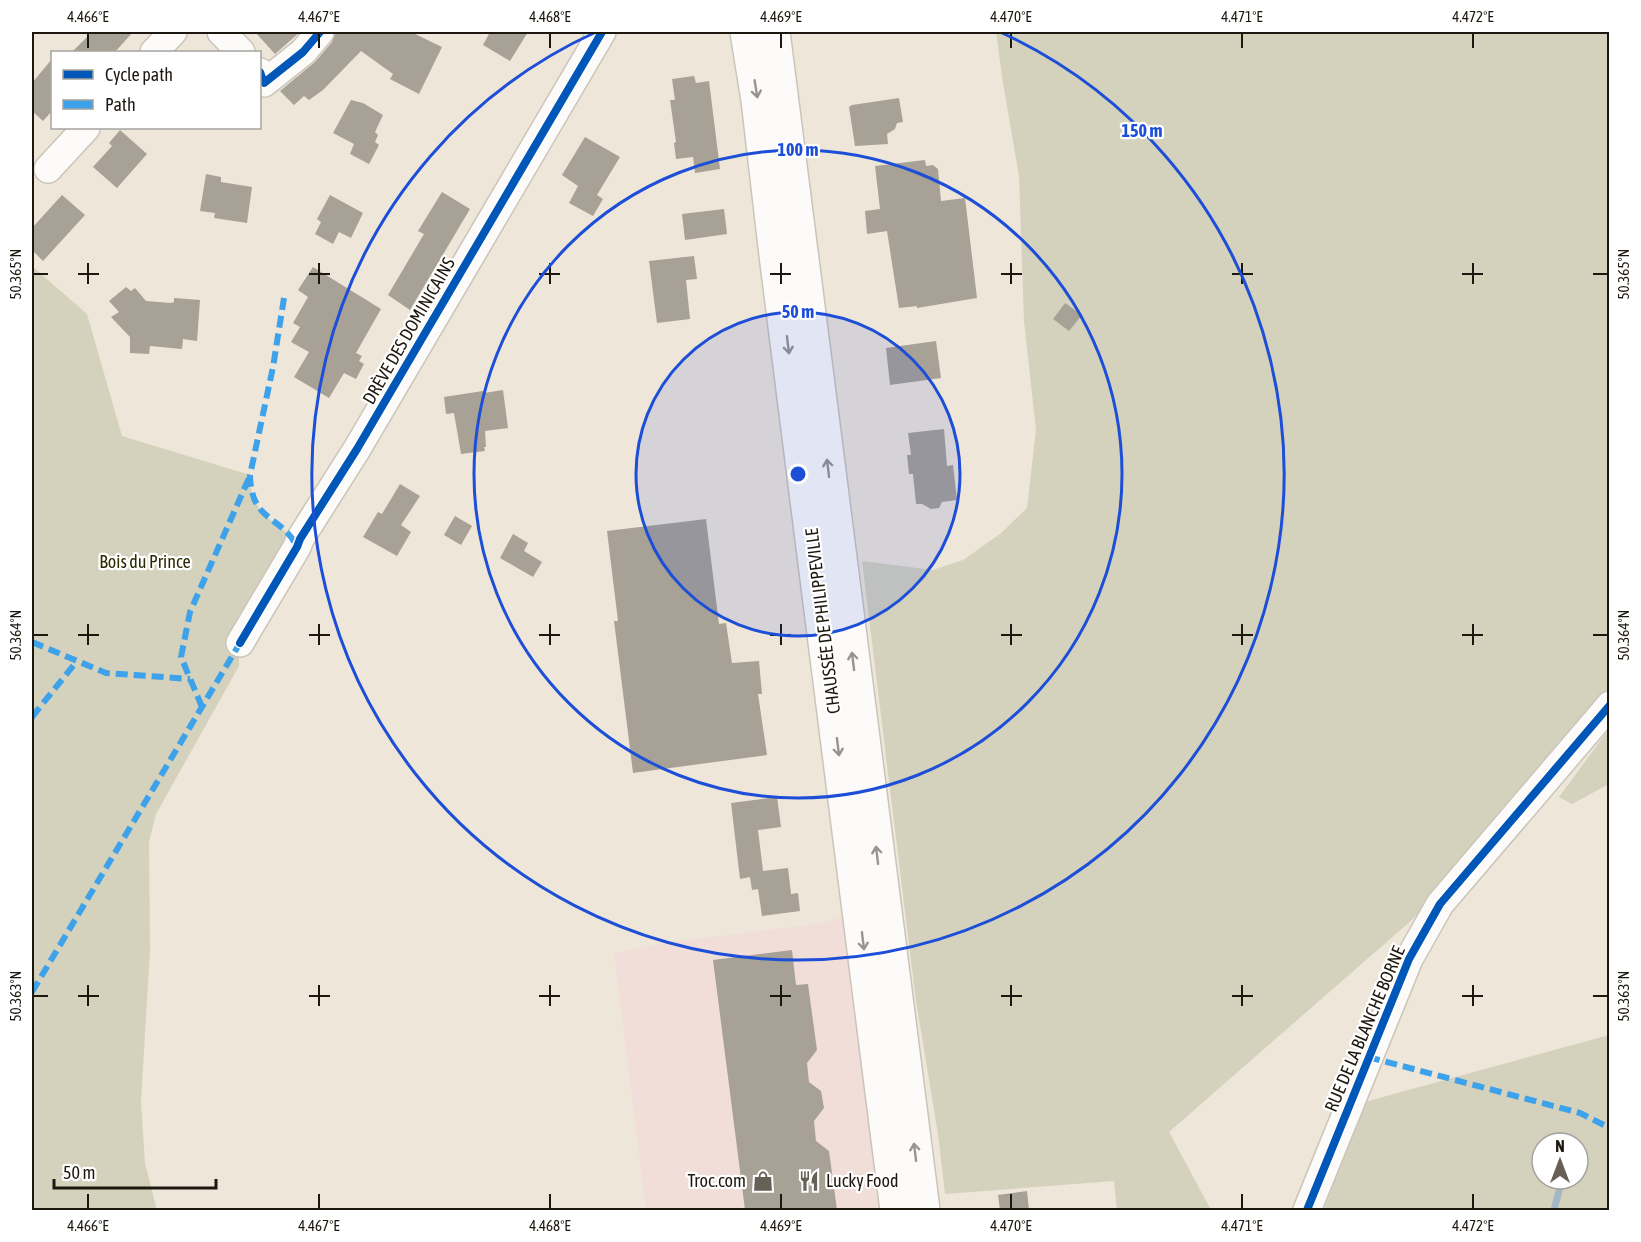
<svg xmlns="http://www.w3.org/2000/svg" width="1641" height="1242" viewBox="0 0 1641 1242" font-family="'Asap Condensed',sans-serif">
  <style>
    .commercial { fill: #f1ded9 }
    .green { fill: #d4d2bd; fill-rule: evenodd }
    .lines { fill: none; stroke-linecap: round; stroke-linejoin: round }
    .stream { stroke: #a5b7c4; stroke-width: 7 }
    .building { fill: #a8a195 }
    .minor-casing { stroke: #cac5ba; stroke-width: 30 }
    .major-casing { stroke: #cac5ba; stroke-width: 36 }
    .minor { stroke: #fcfbf9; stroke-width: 27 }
    .major { stroke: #fcfbf9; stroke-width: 33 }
    .quiet { stroke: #3da2ea; stroke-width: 6; stroke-dasharray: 12 6; stroke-linecap: butt }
    .cycleway-casing { stroke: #fff; stroke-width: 11 }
    .cycleway { stroke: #0057b8; stroke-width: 8 }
    .oneway { stroke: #989590 }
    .ticks { fill: none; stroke: #1d180f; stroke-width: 2 }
    .ring { fill: none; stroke: #1d4ed8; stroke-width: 3 }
    .labels { text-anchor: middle; stroke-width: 4.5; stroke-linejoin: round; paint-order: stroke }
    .street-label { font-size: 18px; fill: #1d180f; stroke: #fff }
    .park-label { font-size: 18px; fill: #2a2c00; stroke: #fff }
    .poi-label { font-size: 18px; fill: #1d180f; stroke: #fff; text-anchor: end }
    .centre { fill: #1d4ed8; stroke: #fff; stroke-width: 3 }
    .ring-label { font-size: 18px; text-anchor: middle; font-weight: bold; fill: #1d4ed8; stroke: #fff; stroke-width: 4.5; stroke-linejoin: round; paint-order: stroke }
    .neatline { fill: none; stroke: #1d180f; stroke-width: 2 }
    .ticks-label { font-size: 15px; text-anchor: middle; fill: #1d180f }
  </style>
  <rect width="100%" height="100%" fill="#eee6d8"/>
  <path class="commercial" d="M 846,916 L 878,1210 L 646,1210 L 614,953 L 666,943 L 823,923 Z"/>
  <path class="green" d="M 996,32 L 1609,32 L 1609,693 L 1596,713 L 1413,919 L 1169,1132 L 1211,1210 L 1117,1210 L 1114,1181 L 945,1194 L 938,1134 L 916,1001 L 862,561 L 933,570 L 963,560 L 1000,534 L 1027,508 L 1036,430 L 1024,321 L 1019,176 L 1003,83 Z
    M 32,266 L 87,314 L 122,436 L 250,475 C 250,506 266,519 291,535 L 239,626 L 239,666 L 156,814 L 149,842 L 150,950 L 141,1101 L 145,1163 L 157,1210 L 32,1210 Z
    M 1609,729 L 1609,784 L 1572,804 L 1559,797 Z
    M 1609,1035 L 1609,1210 L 1324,1210 L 1361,1103 ZM 1542,1143 L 1578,1143 L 1578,1179 L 1542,1179 Z"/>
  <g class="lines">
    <path class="stream" d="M 1554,1210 L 1562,1179"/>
  </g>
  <path class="building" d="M 92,32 L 133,32 L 115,52 L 72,52 Z
    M 255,32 L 300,32 L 275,54 Z
    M 335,32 L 411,32 L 442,47 L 419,94 L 390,79 L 393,74 L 361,51 L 323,90 L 309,100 L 304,96 L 294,105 L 280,91 L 315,62 L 332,42 Z
    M 490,32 L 528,32 L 510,61 L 483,45 Z
    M 52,59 L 52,111 L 43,121 L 32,111 L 32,83 Z
    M 694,76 L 696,83 L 709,81 L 720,169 L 695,173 L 693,157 L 676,159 L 674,143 L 676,142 L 670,100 L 675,100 L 672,79 Z
    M 899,98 L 903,122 L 897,123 L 895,129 L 887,134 L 888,144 L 855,146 L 849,107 L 852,105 Z
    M 351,100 L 363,103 L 383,115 L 375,132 L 378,135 L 375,142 L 379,145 L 369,164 L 350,154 L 354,144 L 333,133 Z
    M 120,130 L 147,154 L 117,188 L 93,167 L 112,146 L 109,143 Z
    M 585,137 L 620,157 L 597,195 L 603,199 L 593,216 L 569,203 L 578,186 L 562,175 Z
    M 925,160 L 926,166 L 933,165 L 938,169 L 941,201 L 965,198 L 977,298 L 917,308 L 917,306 L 899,308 L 887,231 L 867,234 L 865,211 L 880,209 L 875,166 Z
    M 206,174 L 221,177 L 221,182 L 252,187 L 247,223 L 214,218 L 215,213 L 200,211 Z
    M 442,192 L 470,209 L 410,310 L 388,295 L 424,234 L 418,231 Z
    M 62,195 L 85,215 L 43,261 L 32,250 L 32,228 Z
    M 330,195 L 363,213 L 351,238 L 339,232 L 333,244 L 315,234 L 321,222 L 317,219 Z
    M 724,209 L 727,234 L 685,240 L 682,214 Z
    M 694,256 L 697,279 L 686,280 L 690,319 L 657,323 L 649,261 Z
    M 313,267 L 381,309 L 356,353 L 362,356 L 359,361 L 364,364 L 356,379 L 344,373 L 329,398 L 294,377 L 309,352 L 291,342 L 300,327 L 293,323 L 308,297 L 298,290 Z
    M 126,287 L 131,291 L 135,288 L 146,301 L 171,303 L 174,302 L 174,298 L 200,300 L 197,341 L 183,339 L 182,349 L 150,346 L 149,354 L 130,353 L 130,337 L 111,317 L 119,312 L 109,301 Z
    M 1065,303 L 1082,315 L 1069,331 L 1053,319 Z
    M 936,341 L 941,378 L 890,385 L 886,348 Z
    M 503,390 L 508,428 L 485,431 L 486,447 L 484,447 L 485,451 L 461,454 L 454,413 L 446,414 L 444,397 L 483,391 L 484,393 Z
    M 944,429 L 947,466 L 953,465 L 957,500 L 942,502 L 939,508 L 931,509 L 922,504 L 916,504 L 913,474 L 909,474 L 907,455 L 911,455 L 908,433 Z
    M 400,484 L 420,496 L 401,525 L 411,532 L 397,556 L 363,537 L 378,512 L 382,514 Z
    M 455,516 L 472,526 L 461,545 L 444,535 Z
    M 706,519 L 719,624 L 726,623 L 732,663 L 759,661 L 762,694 L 758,694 L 767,755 L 633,773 L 614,621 L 618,621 L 607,531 Z
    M 513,534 L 528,543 L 524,551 L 542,562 L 533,577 L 500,558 Z
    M 777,797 L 781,827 L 758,830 L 763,871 L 788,868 L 791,894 L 798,893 L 800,911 L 762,916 L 758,889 L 752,890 L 750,877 L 740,879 L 731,803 Z
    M 792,950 L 796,985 L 808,984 L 817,1050 L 807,1063 L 809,1082 L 821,1091 L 824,1108 L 814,1121 L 816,1141 L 829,1151 L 837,1210 L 745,1210 L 713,960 Z
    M 1027,1191 L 1029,1210 L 1000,1210 L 998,1195 Z"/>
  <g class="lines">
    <g class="minor-casing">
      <path id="minor" d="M 221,32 L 241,52
        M 154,52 L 173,32
        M 260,72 L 264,83 L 303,52 L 320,32
        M 48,169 L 86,128
        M 240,643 L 297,547 L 300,539 L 357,449 L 602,32
        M 1307,1210 L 1409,959 L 1440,904 L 1610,705"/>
    </g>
    <g class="major-casing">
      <path id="major" d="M 747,32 L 758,100 L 776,255 L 897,1210
        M 773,32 L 923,1210"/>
    </g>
    <use href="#minor" class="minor"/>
    <use href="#major" class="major"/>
    <path class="quiet" d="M 284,298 L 273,367 L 250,475 C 251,523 282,515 297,547
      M 32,642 L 106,673 L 190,679
      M 202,707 L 181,657 L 190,612 L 249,478
      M 32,717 L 77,661
      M 32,992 L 240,643
      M 1368,1057 L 1580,1113 L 1610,1128"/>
    <g class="cycleway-casing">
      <path id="cycleway" d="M 260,72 L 264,83 L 303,52 L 320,32
        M 240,643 L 297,547 L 300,539 L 357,449 L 602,32
        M 1307,1210 L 1409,959 L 1440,904 L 1610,705"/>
    </g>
    <use href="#cycleway" class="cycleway"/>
  </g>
  <defs><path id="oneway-shaft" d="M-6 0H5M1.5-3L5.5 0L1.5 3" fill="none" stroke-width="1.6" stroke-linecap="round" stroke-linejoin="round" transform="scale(1.5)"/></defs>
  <g class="oneway">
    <use href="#oneway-shaft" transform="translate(756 89) rotate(81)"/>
    <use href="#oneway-shaft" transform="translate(788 345) rotate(83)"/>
    <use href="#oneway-shaft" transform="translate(828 468) rotate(-97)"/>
    <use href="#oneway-shaft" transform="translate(853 661) rotate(-97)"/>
    <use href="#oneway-shaft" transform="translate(838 747) rotate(83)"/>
    <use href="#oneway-shaft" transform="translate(877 855) rotate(-97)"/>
    <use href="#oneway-shaft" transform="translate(863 941) rotate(83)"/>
    <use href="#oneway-shaft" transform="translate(915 1152) rotate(-97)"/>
  </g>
  <path class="ticks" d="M 88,33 L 88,48M 319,33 L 319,48M 550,33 L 550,48M 781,33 L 781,48M 1011,33 L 1011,48M 1242,33 L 1242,48M 1473,33 L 1473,48M 88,263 L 88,284M 319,263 L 319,284M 550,263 L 550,284M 781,263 L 781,284M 1011,263 L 1011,284M 1242,263 L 1242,284M 1473,263 L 1473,284M 33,274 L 48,274M 78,274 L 99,274M 309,274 L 330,274M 539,274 L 560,274M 770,274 L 791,274M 1001,274 L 1022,274M 1232,274 L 1253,274M 1462,274 L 1483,274M 1593,274 L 1608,274M 88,624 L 88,645M 319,624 L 319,645M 550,624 L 550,645M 781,624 L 781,645M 1011,624 L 1011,645M 1242,624 L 1242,645M 1473,624 L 1473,645M 33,635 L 48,635M 78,635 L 99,635M 309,635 L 330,635M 539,635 L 560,635M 770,635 L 791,635M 1001,635 L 1022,635M 1232,635 L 1253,635M 1462,635 L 1483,635M 1593,635 L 1608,635M 88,985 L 88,1006M 319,985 L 319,1006M 550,985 L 550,1006M 781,985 L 781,1006M 1011,985 L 1011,1006M 1242,985 L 1242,1006M 1473,985 L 1473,1006M 33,996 L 48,996M 78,996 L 99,996M 309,996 L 330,996M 539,996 L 560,996M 770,996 L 791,996M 1001,996 L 1022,996M 1232,996 L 1253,996M 1462,996 L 1483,996M 1593,996 L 1608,996M 88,1194 L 88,1209M 319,1194 L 319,1209M 550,1194 L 550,1209M 781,1194 L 781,1209M 1011,1194 L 1011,1209M 1242,1194 L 1242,1209M 1473,1194 L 1473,1209"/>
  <circle cx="798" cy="474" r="162" fill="#1d4ed8" fill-opacity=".12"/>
  <g class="ring">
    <circle cx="798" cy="474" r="162"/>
    <circle cx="798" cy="474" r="324"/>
    <path d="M1000 32A486 486 0 1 1 596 32"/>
  </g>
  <defs>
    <g id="shop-bare" transform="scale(1.62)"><path d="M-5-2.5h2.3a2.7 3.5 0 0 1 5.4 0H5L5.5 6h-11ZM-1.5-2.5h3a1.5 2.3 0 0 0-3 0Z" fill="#666055" stroke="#fff" stroke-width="2.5" paint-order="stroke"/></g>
    <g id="restaurant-bare" transform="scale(1.62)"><path d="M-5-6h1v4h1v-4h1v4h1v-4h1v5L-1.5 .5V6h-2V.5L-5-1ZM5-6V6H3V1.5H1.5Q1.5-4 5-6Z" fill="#666055" stroke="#fff" stroke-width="2.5" paint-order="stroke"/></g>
  </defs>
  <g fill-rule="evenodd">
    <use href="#shop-bare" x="763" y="1181"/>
    <use href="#restaurant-bare" x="809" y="1181"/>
  </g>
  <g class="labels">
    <g class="street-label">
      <text transform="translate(409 331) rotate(-60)" y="6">DRÈVE DES DOMINICAINS</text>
      <text transform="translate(823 621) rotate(-97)" y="6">CHAUSSÉE DE PHILIPPEVILLE</text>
      <text transform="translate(1365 1029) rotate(-67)" y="6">RUE DE LA BLANCHE BORNE</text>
    </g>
    <g class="park-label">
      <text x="145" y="568">Bois du Prince</text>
    </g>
    <g class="poi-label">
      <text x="746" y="1187">Troc.com</text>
      <text x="826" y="1187" text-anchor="start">Lucky Food</text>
    </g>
  </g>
  <circle cx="798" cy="474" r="9" class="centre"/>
  <g class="ring-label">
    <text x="1142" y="137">150 m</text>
    <text x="798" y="156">100 m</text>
    <text x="798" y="318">50 m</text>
  </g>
  <rect width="1641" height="1242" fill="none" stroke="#ffffff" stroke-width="66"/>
  <rect x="51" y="51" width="210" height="78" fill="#ffffff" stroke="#a5a39f" stroke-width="1.5"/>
  <rect x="63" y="70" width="30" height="9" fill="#0057b8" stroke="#a5a39f" stroke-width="1.5"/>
  <text x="105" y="81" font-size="18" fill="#1d180f">Cycle path</text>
  <rect x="63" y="100" width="30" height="9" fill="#3da2ea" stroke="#a5a39f" stroke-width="1.5"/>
  <text x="105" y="111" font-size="18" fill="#1d180f">Path</text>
  <g transform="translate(1560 1161)"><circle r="28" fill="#ffffff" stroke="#a5a39f" stroke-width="1.5"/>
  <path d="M0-4.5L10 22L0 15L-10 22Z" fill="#666055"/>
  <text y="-9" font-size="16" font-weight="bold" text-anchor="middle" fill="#1d180f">N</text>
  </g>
  <path d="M54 1179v9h162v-9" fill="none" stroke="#1d180f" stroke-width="3"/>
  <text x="63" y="1179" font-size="18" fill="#1d180f" stroke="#ffffff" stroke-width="4.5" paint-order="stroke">50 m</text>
  <rect x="33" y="33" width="1575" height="1176" class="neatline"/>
  <g class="ticks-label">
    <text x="88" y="22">4.466°E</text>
    <text x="319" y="22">4.467°E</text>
    <text x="550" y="22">4.468°E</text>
    <text x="781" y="22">4.469°E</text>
    <text x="1011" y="22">4.470°E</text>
    <text x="1242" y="22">4.471°E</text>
    <text x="1473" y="22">4.472°E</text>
    <text transform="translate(16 274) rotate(-90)" y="5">50.365°N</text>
    <text transform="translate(1624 274) rotate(-90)" y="5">50.365°N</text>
    <text transform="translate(16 635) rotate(-90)" y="5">50.364°N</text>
    <text transform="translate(1624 635) rotate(-90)" y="5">50.364°N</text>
    <text transform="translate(16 996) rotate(-90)" y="5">50.363°N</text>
    <text transform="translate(1624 996) rotate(-90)" y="5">50.363°N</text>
    <text x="88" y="1231">4.466°E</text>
    <text x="319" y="1231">4.467°E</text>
    <text x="550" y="1231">4.468°E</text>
    <text x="781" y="1231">4.469°E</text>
    <text x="1011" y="1231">4.470°E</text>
    <text x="1242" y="1231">4.471°E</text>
    <text x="1473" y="1231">4.472°E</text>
  </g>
</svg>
